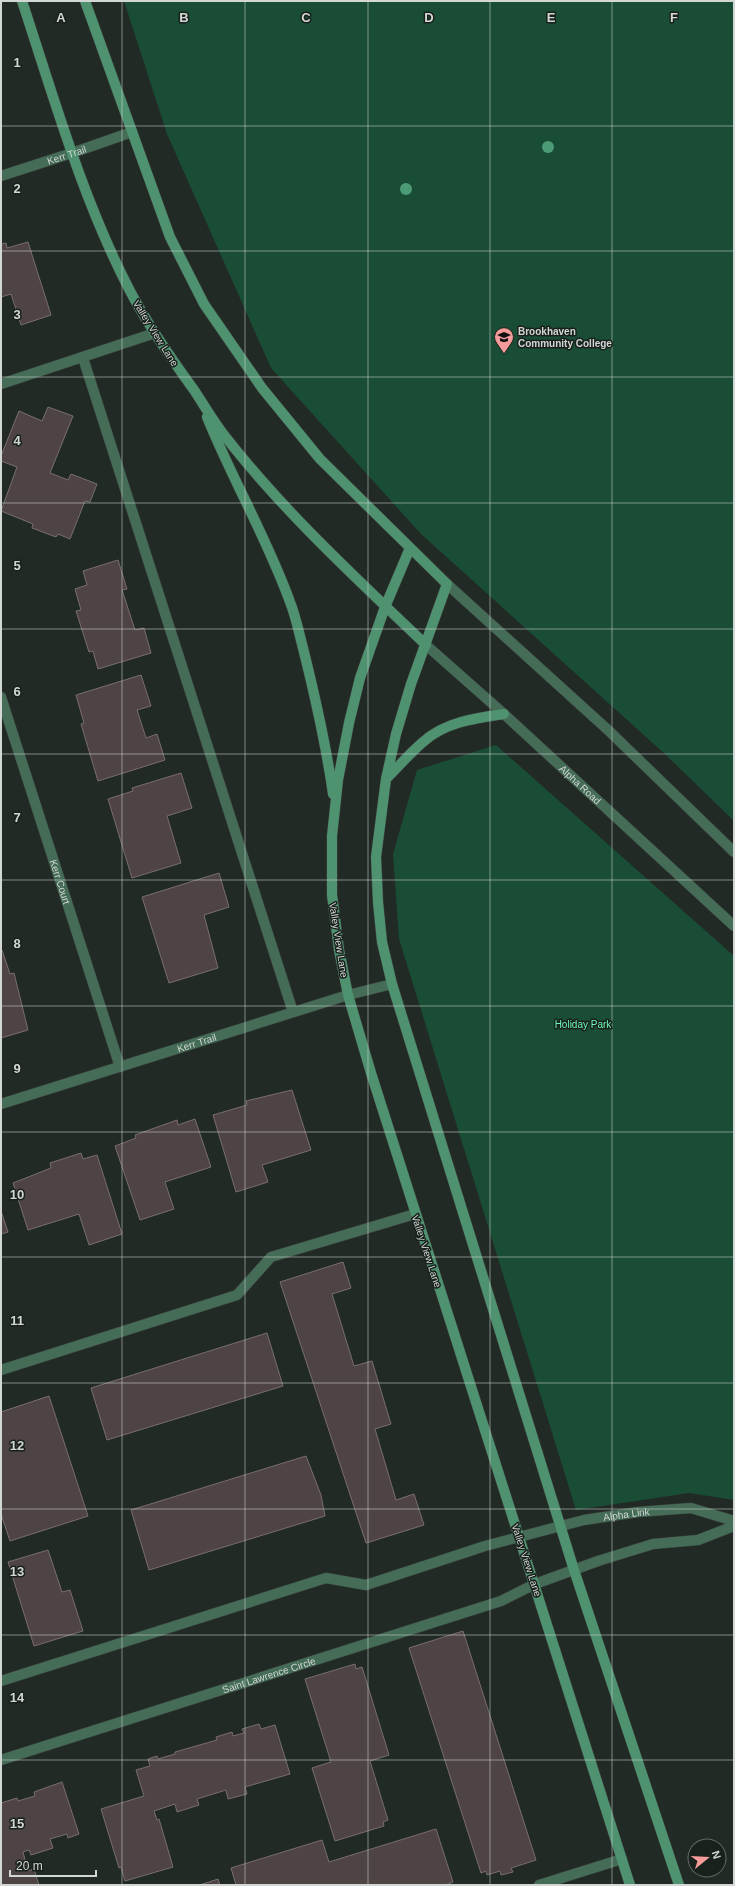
<svg xmlns="http://www.w3.org/2000/svg" width="735" height="1886" viewBox="0 0 735 1886" font-family="Helvetica,sans-serif">
  <style>
    .green { fill: #1a4d35 }
    .building { fill: #4e4443; stroke: #796e6d }
    .lines { fill: none; stroke-linecap: round; stroke-linejoin: round }
    .service-casing { stroke: #3e4642; stroke-width: 11 }
    .minor-casing { stroke: #3e4642; stroke-width: 11 }
    .tertiary-casing { stroke: #3e4642; stroke-width: 11 }
    .secondary-casing { stroke: #3e4642; stroke-width: 11 }
    .service { stroke: #446c57; stroke-width: 10 }
    .minor { stroke: #446c57; stroke-width: 10 }
    .tertiary { stroke: #446c57; stroke-width: 10 }
    .secondary { stroke: #4f9270; stroke-width: 10 }
    .tree { fill: #4b9c76 }
    .grid { fill: none; stroke: #d2d7d4; stroke-width: 1; stroke-opacity: 0.55 }
    .labels { text-anchor: middle; stroke-width: 3; stroke-linejoin: round; paint-order: stroke }
    .street-label { font-size: 10px; fill: #d2d7d4; stroke: #19211c }
    .poi-label { font-size: 10px; font-weight: bold; fill: #d2d7d4; stroke: #19211c; text-anchor: start }
    .park-label { font-size: 10px; fill: #6cfab8; stroke: #19211c }
    .grid-label { font-size: 13px; text-anchor: middle; font-weight: bold; fill: #d2d7d4; stroke: #19211c; stroke-width: 3; stroke-linejoin: round; paint-order: stroke }
  </style>
  <rect width="100%" height="100%" fill="#222a26"/>
  <path class="green" d="M 124,1 L 734,1 L 734,821 L 666,755 L 421,534 L 271,368 L 167,134 Z
    M 496,745 L 734,956 L 734,1500 L 689,1493 L 576,1510 L 399,939 L 393,854 L 417,770 Z"/>
  <path class="building" d="M 28,242 L 51,315 L 21,325 L 11,294 L 1,297 L 1,244 L 6,243 L 7,248 Z
    M 48,407 L 73,416 L 50,473 L 68,480 L 71,474 L 97,484 L 90,502 L 85,501 L 70,539 L 58,534 L 56,537 L 32,528 L 33,524 L 1,511 L 17,467 L 1,461 L 1,456 L 19,411 L 42,421 Z
    M 118,560 L 127,589 L 122,590 L 135,630 L 144,628 L 151,653 L 98,669 L 93,651 L 89,652 L 76,611 L 81,610 L 75,589 L 87,585 L 83,571 Z
    M 141,675 L 151,706 L 137,710 L 146,738 L 157,734 L 165,760 L 98,781 L 81,724 L 84,723 L 76,695 Z
    M 181,773 L 192,808 L 167,816 L 181,863 L 132,878 L 108,799 L 133,791 L 132,788 Z
    M 219,873 L 229,907 L 204,915 L 218,968 L 169,983 L 142,897 Z
    M 2,950 L 10,974 L 14,973 L 28,1030 L 1,1038 L 1,951 Z
    M 292,1090 L 311,1150 L 262,1165 L 268,1182 L 236,1192 L 213,1115 L 247,1105 L 246,1101 Z
    M 195,1119 L 211,1167 L 165,1182 L 174,1209 L 140,1220 L 115,1146 L 136,1138 L 135,1135 L 177,1120 L 178,1125 Z
    M 81,1153 L 83,1159 L 97,1155 L 122,1234 L 89,1245 L 79,1214 L 28,1230 L 13,1183 L 51,1168 L 50,1163 Z
    M 1,1211 L 8,1232 L 1,1234 Z
    M 343,1262 L 351,1288 L 332,1294 L 354,1366 L 372,1361 L 391,1424 L 375,1429 L 396,1500 L 414,1494 L 424,1525 L 366,1543 L 280,1282 Z
    M 267,1333 L 283,1386 L 107,1440 L 91,1388 Z
    M 49,1396 L 88,1516 L 10,1541 L 1,1514 L 1,1412 Z
    M 306,1456 L 321,1495 L 325,1516 L 149,1570 L 131,1510 Z
    M 48,1550 L 62,1592 L 70,1590 L 83,1631 L 34,1646 L 8,1562 Z
    M 463,1631 L 536,1860 L 511,1868 L 513,1872 L 501,1875 L 500,1871 L 487,1875 L 486,1871 L 481,1873 L 409,1648 Z
    M 355,1664 L 356,1669 L 362,1667 L 389,1755 L 370,1761 L 388,1820 L 383,1822 L 384,1826 L 335,1841 L 312,1768 L 331,1762 L 305,1679 Z
    M 259,1724 L 261,1729 L 275,1725 L 290,1774 L 245,1787 L 247,1794 L 228,1799 L 226,1790 L 197,1799 L 199,1805 L 177,1812 L 175,1804 L 154,1811 L 157,1820 L 159,1819 L 173,1867 L 125,1881 L 121,1867 L 119,1868 L 101,1809 L 144,1796 L 136,1770 L 150,1766 L 148,1759 L 157,1756 L 158,1759 L 175,1754 L 175,1752 L 217,1740 L 216,1737 L 232,1732 L 233,1736 L 244,1733 L 242,1729 Z
    M 62,1782 L 79,1834 L 68,1838 L 67,1834 L 50,1839 L 53,1848 L 31,1855 L 29,1850 L 23,1852 L 28,1871 L 34,1869 L 39,1885 L 1,1885 L 1,1803 L 17,1798 L 18,1801 L 35,1796 L 34,1792 Z
    M 436,1829 L 453,1882 L 445,1885 L 236,1885 L 231,1868 L 322,1840 L 329,1862 Z
    M 218,1879 L 220,1885 L 199,1885 L 209,1882 Z"/>
  <g class="lines">
    <g class="service-casing">
      <g id="service">
        <path d="M 83,358 L 293,1012"/>
        <path d="M 1,384 L 155,333"/>
        <path d="M 1,1370 L 237,1295 L 271,1257 L 415,1214"/>
        <path d="M 1,1681 L 326,1578 L 366,1585 L 485,1546 L 519,1537"/>
        <path id="s1" d="M 1,1760 L 501,1601 L 535,1584"/>
        <path d="M 539,1885 L 622,1859"/>
      </g>
    </g>
    <g class="minor-casing">
      <g id="minor">
        <path id="s2" d="M 1,176 L 72,153 L 132,132"/>
        <path id="s3" d="M 1,697 L 120,1067"/>
        <path id="s4" d="M 1,1104 L 348,995 L 392,984"/>
        <path id="s5" d="M 519,1537 L 584,1520 L 638,1512 L 691,1508 L 734,1521"/>
        <path d="M 535,1584 L 598,1561 L 653,1544 L 698,1540 L 734,1526"/>
      </g>
    </g>
    <g class="tertiary-casing">
      <g id="tertiary">
        <path d="M 447,584 L 608,730 L 734,852"/>
        <path id="s6" d="M 426,645 L 504,714 L 734,926"/>
      </g>
    </g>
    <g class="secondary-casing">
      <path id="secondary" d="M 22,1 C 54,98 82,198 129,289 C 147,324 170,357 194,390 C 204,405 213,421 224,435 C 284,512 356,578 426,645
        M 85,1 L 170,237 L 204,304 L 262,388 L 320,459 L 447,584 L 411,684 L 396,734 L 386,779 L 376,857 L 378,902 L 382,942 L 392,984 L 574,1570 L 679,1885
        M 207,417 C 232,479 267,538 290,602 C 296,617 299,633 303,648 C 315,696 326,745 333,794
        M 410,548 L 385,607 L 360,678 L 349,723 L 338,780 L 332,836 L 332,895 L 339,950 L 348,995 L 371,1073 L 630,1885
        M 386,779 C 398,767 410,753 423,742 C 445,722 476,718 504,714"/>
    </g>
    <use href="#service" class="service"/>
    <use href="#minor" class="minor"/>
    <use href="#tertiary" class="tertiary"/>
    <use href="#secondary" class="secondary"/>
  </g>
  <g class="tree">
    <circle cx="548" cy="147" r="6"/>
    <circle cx="406" cy="189" r="6"/>
  </g>
  <path class="grid" d="M 122,1 L 122,1885M 245,1 L 245,1885M 368,1 L 368,1885M 490,1 L 490,1885M 612,1 L 612,1885M 1,126 L 734,126M 1,251 L 734,251M 1,377 L 734,377M 1,503 L 734,503M 1,629 L 734,629M 1,754 L 734,754M 1,880 L 734,880M 1,1006 L 734,1006M 1,1132 L 734,1132M 1,1257 L 734,1257M 1,1383 L 734,1383M 1,1509 L 734,1509M 1,1635 L 734,1635M 1,1760 L 734,1760"/>
  <defs>
    <g id="university-pin" transform="scale(1)"><path d="M0 17L-7.5 6A9.5 9.5 0 1 1 7.5 6Z" fill="#f59b9a" stroke="#19211c"/><path d="M0-5L7-2L0 1L-7-2ZM-4 1L0 2.5L4 1V4Q0 6-4 4Z" fill="#111"/></g>
  </defs>
  <g fill-rule="evenodd">
    <use href="#university-pin" x="504" y="337"/>
  </g>
  <g class="labels">
    <g class="street-label">
      <text dy="4" stroke="none"><textPath href="#s2" startOffset="69">Kerr Trail</textPath></text>
      <text transform="translate(156 333) rotate(58)" y="4">Valley View Lane</text>
      <text dy="4" stroke="none"><textPath href="#s6" startOffset="208">Alpha Road</textPath></text>
      <text dy="4" stroke="none"><textPath href="#s3" startOffset="194">Kerr Court</textPath></text>
      <text transform="translate(339 940) rotate(81)" y="4">Valley View Lane</text>
      <text dy="4" stroke="none"><textPath href="#s4" startOffset="205">Kerr Trail</textPath></text>
      <text transform="translate(427 1251) rotate(72)" y="4">Valley View Lane</text>
      <text dy="4" stroke="none"><textPath href="#s5" startOffset="110">Alpha Link</textPath></text>
      <text transform="translate(527 1560) rotate(72)" y="4">Valley View Lane</text>
      <text dy="4" stroke="none"><textPath href="#s1" startOffset="281">Saint Lawrence Circle</textPath></text>
    </g>
    <g class="poi-label">
      <text x="518" y="335">Brookhaven<tspan x="518" dy="12">Community College</tspan></text>
    </g>
    <g class="park-label">
      <text x="583" y="1028">Holiday Park</text>
    </g>
  </g>
  <g class="grid-label">
    <text x="61" y="22">A</text>
    <text x="184" y="22">B</text>
    <text x="306" y="22">C</text>
    <text x="429" y="22">D</text>
    <text x="551" y="22">E</text>
    <text x="674" y="22">F</text>
    <text x="17" y="67">1</text>
    <text x="17" y="193">2</text>
    <text x="17" y="319">3</text>
    <text x="17" y="445">4</text>
    <text x="17" y="570">5</text>
    <text x="17" y="696">6</text>
    <text x="17" y="822">7</text>
    <text x="17" y="948">8</text>
    <text x="17" y="1073">9</text>
    <text x="17" y="1199">10</text>
    <text x="17" y="1325">11</text>
    <text x="17" y="1450">12</text>
    <text x="17" y="1576">13</text>
    <text x="17" y="1702">14</text>
    <text x="17" y="1828">15</text>
  </g>
  <rect width="735" height="1886" fill="none" stroke="#d2d7d4" stroke-width="4"/>
  <g transform="translate(707 1858) rotate(72)"><circle r="19" fill="#19211c" stroke="#636a66"/>
  <path d="M0-3L7 15L0 10L-7 15Z" fill="#f59b9a"/>
  <text y="-6" font-size="11" font-weight="bold" text-anchor="middle" fill="#d2d7d4">N</text>
  </g>
  <path d="M10 1870v6h86v-6" fill="none" stroke="#d2d7d4" stroke-width="2"/>
  <text x="16" y="1870" font-size="12" fill="#d2d7d4" stroke="#19211c" stroke-width="3" paint-order="stroke">20 m</text>
</svg>
